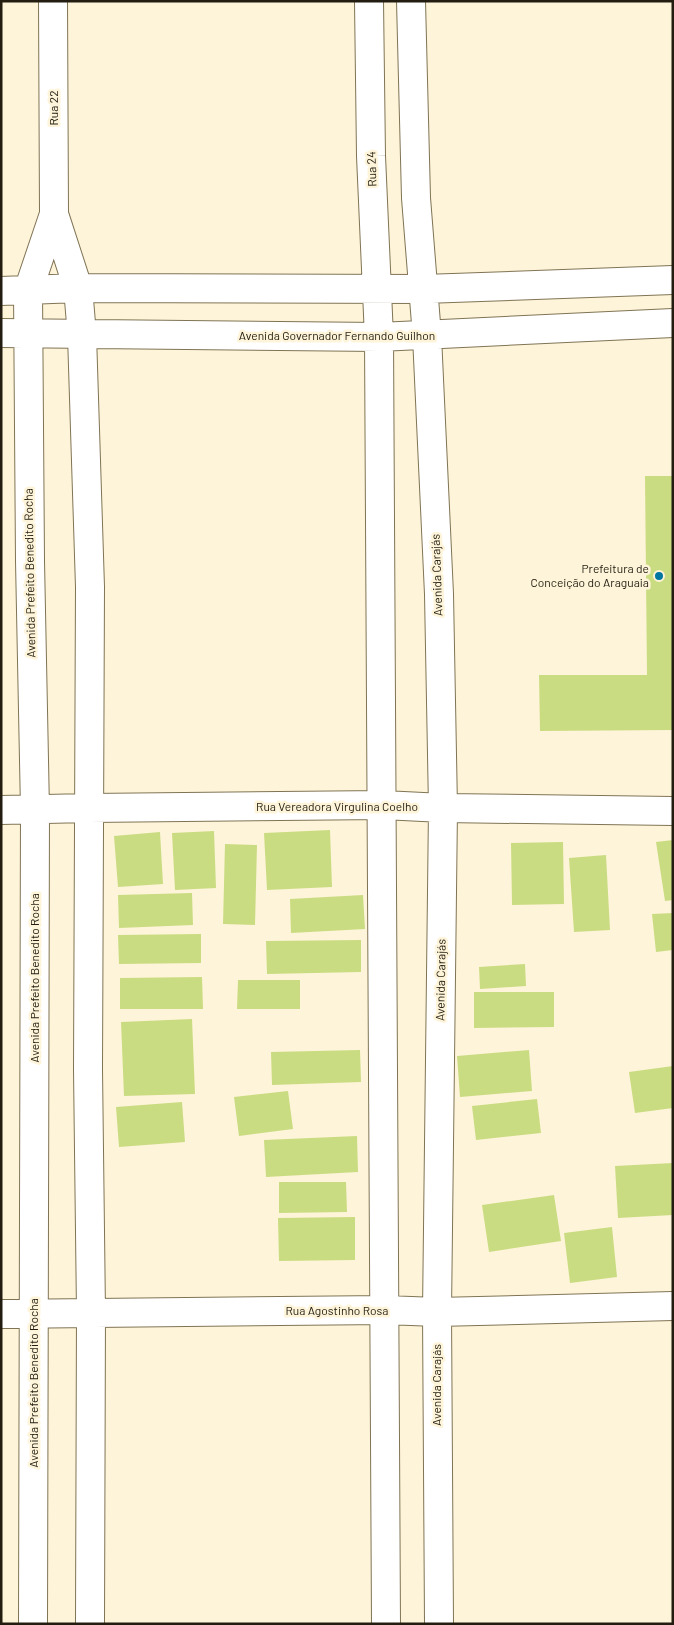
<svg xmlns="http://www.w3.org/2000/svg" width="674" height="1625" viewBox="0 0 674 1625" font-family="Barlow,sans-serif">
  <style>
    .building { fill: #cadc81 }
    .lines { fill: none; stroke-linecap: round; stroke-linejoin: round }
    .minor-casing { stroke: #807455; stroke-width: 30 }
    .minor { stroke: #fff; stroke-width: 28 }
    .poi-dot { fill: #0076a0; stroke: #fef4d9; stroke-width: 2 }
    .labels { text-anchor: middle; stroke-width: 5; stroke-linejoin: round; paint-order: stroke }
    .street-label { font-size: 12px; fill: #221d10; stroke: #fef4d9 }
    .poi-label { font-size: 12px; fill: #221d10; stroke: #fef4d9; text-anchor: end }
  </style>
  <rect width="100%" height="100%" fill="#fef4d9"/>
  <path class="building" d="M 645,476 L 673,476 L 673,730 L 540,731 L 539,675 L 647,675 Z
    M 330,830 L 332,887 L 267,890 L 264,833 Z
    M 214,831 L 216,888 L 175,890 L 172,833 Z
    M 160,832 L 163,884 L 118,887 L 114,836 Z
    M 673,840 L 673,900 L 665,901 L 656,842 Z
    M 563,842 L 564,904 L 512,905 L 511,843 Z
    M 225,844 L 257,845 L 255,925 L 223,924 Z
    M 606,855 L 610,930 L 574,932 L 569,858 Z
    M 192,893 L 193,925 L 119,928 L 118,895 Z
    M 363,895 L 365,929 L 291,933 L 290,899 Z
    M 673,913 L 673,950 L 656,952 L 652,914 Z
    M 201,934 L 201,963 L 119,964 L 118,935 Z
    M 361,940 L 361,972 L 267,974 L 266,941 Z
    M 525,964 L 526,986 L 480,989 L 479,967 Z
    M 202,977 L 203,1009 L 120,1009 L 120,978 Z
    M 238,980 L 300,980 L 300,1009 L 237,1009 Z
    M 474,992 L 554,992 L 554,1027 L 474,1028 Z
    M 192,1019 L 195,1094 L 124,1096 L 121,1022 Z
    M 360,1050 L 361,1082 L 272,1085 L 271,1052 Z
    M 529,1050 L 532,1091 L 460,1097 L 457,1056 Z
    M 673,1066 L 673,1108 L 635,1113 L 629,1072 Z
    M 288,1091 L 293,1129 L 239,1136 L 234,1097 Z
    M 537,1099 L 541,1133 L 476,1140 L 472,1106 Z
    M 182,1102 L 185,1142 L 119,1147 L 116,1107 Z
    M 357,1136 L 358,1172 L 266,1177 L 264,1140 Z
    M 673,1163 L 673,1215 L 618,1218 L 615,1166 Z
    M 279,1182 L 346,1182 L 347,1212 L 279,1213 Z
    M 554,1195 L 561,1241 L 489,1252 L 482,1205 Z
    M 355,1217 L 355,1260 L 279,1261 L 278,1218 Z
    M 612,1227 L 617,1277 L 570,1283 L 564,1233 Z"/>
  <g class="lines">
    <g class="minor-casing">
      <path id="minor" d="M 53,1 L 54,214 L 78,288 L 82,335 L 90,587 L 88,1069 L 91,1313 L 90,1624
        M 369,1 L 371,156 L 379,337 L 386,1624
        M 411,1 L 416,198 L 427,336 L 439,594 L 443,808 L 437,1312 L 439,1624
        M 1,291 L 78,288 L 424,289 L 673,280
        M 1,333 L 379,337 L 673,323
        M 1,810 L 89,808 L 383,805 L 443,808 L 673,811
        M 1,1314 L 385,1310 L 437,1312 L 673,1306
        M 33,1624 L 35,810 L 30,561 L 28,291 L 54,214"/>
    </g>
    <use href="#minor" class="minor"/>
  </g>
  <circle class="poi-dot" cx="659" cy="576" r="5"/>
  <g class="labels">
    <g class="street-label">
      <text transform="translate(54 108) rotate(-90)" y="4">Rua 22</text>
      <text transform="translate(372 169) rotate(-92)" y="4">Rua 24</text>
      <text x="337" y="340">Avenida Governador Fernando Guilhon</text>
      <text transform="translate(30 573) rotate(-91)" y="4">Avenida Prefeito Benedito Rocha</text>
      <text transform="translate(437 575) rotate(-92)" y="4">Avenida Carajás</text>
      <text x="337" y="811">Rua Vereadora Virgulina Coelho</text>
      <text transform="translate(35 978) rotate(-90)" y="4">Avenida Prefeito Benedito Rocha</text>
      <text transform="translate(441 980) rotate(-89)" y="4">Avenida Carajás</text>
      <text x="337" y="1315">Rua Agostinho Rosa</text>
      <text transform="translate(34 1383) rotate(-90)" y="4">Avenida Prefeito Benedito Rocha</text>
      <text transform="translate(437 1385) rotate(-90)" y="4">Avenida Carajás</text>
    </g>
    <g class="poi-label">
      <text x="649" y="573">Prefeitura de<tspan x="649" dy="14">Conceição do Araguaia</tspan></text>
    </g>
  </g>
  <rect width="674" height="1625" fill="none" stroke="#221d10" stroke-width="5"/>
</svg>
